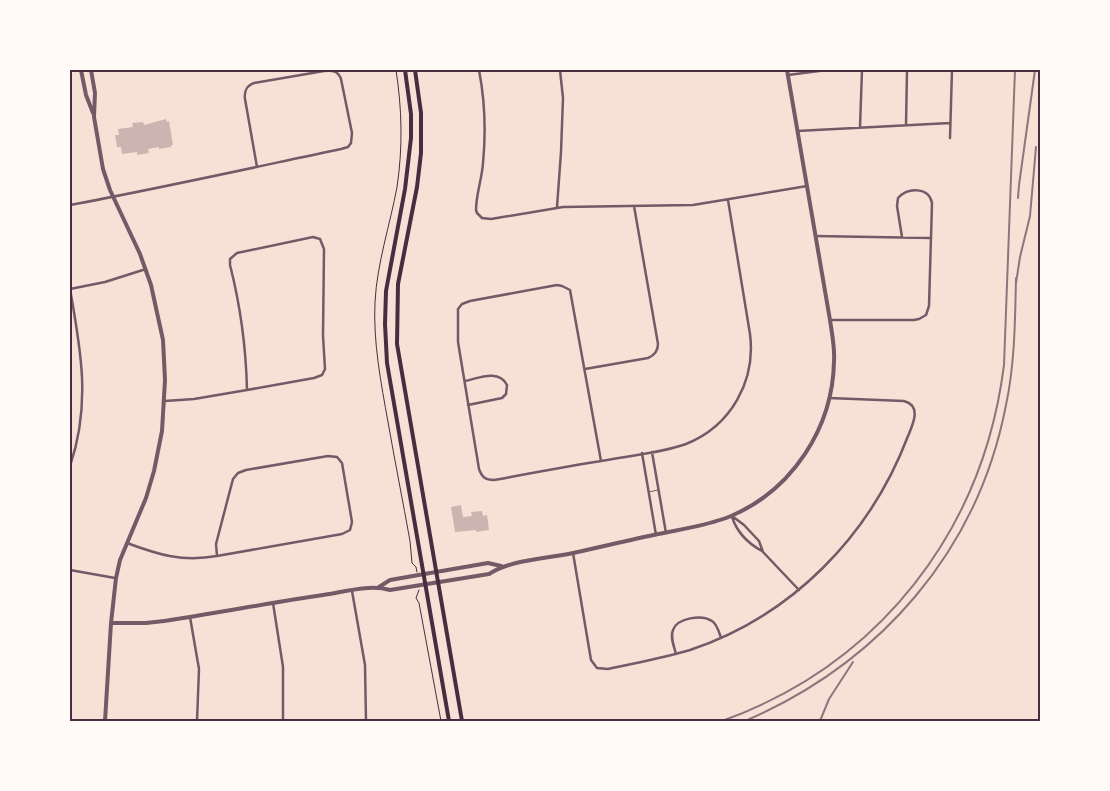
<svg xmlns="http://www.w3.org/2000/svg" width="1110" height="791" viewBox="0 0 1110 791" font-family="Helvetica,sans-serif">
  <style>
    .building { fill: #ccb4b1 }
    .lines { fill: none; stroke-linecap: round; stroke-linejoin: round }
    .path { stroke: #4a2c40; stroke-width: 1 }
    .service { stroke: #755966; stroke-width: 1 }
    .minor { stroke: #755966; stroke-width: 2.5 }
    .tertiary { stroke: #755966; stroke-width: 4 }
    .secondary { stroke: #4a2c40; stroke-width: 4 }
    .rail { stroke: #8f747c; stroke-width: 2 }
    .neatline { fill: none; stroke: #4a2c40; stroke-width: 2 }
  </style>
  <rect width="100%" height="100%" fill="#f7e1d7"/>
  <path class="building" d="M 166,119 L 167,122 L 169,121 L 173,145 L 171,145 L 171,147 L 159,149 L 159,147 L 148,149 L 149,153 L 137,155 L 137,152 L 122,154 L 121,147 L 117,147 L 115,135 L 119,135 L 118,129 L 133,127 L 132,123 L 143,122 L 144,125 Z
    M 461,505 L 463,517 L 472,516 L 471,512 L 482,511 L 483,516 L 487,515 L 489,530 L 476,532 L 476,530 L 455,532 L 451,507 Z"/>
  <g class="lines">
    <path class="path" d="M 396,70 C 402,109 403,147 397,187 C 390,225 377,263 375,302 C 373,342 381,383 388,422 C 395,462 403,502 410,541 L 412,563 L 416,567 L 417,572
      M 419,590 L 416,598 L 419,603 L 441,721"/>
    <path class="service" d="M 649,492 L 658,490"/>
    <path class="minor" d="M 479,70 C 485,101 486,132 483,163 C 482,179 476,194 476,210 L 477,213 L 482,218 L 491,219 L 563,207 L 693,205 L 807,186
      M 788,75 L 827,70
      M 906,125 L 907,70
      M 860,127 L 862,70
      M 797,131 L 950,123
      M 950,138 L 952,70
      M 70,205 C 161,188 251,168 341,149 L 348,147 L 351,143 L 352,133 L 341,79 C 338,71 333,70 324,71 L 254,83 C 246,86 244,91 245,99 L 257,167
      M 557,207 L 561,152 L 563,98 L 560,70
      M 815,236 L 931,238
      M 313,237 L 320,239 L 324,249 L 323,336 L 325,369 L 322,375 L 314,378 L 247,390 C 246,346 241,308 230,265 L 230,259 L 237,253 Z
      M 70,289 L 105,282 L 146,269
      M 830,320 L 914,320 L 919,319 L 926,315 L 929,306 L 932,203 C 929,187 908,187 898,198 L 897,206 L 902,237
      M 585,369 L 648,358 C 655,355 658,351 658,344 L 634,206
      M 465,381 C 479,378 499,369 507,385 L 506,394 L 502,398 L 468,405
      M 165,401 L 194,399 L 247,390
      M 652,452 L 666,533
      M 642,453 L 656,535
      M 328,456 L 337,457 L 342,463 L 352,522 L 350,530 L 342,534 L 217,556 L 216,544 L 233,479 L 238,473 L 246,470 Z
      M 601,461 L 570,290 L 562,286 L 557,285 L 470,301 L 462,304 L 458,309 L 458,342 L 479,469 C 482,477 485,480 494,480 C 532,473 569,466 607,460 C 633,455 661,453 686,444 C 731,426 756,381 750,334 L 728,200
      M 70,466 C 91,405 81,350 70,289
      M 732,516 L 744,525 L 759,541 L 763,552 L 799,590
      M 732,517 C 737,532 749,544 762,551
      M 127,543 C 159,555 182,562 217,556
      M 573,553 L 591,660 L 597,668 L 608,669 C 635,663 663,658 690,650 C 792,616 870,536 908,436 C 913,424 922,406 904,401 L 829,398
      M 70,570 L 115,578
      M 352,591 L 365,665 L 366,721
      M 273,603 L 283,667 L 283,721
      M 190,617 L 199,669 L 197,721
      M 676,654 C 674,646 670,638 673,630 C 677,618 702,614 712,621 C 717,624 719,632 721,638"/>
    <path class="tertiary" d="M 81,70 L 86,95 L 93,113
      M 91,70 L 95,93 L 94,117 L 103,169 L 110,190 L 140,254 L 151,285 L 163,340 L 165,380 L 162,431 L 154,471 L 146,498 L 120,560 L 116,578 L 111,623 L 105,721
      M 379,587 L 390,580 L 436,572 L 488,563 L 501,566
      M 111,623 L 146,623 L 164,621 C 217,613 269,603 323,595 C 344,592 369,584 390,590 L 489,574 C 513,559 545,559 573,553 C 601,547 629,540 658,534 C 682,529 707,526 731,516 C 792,490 833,428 834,361 C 835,348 832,334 830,320 L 787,70"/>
    <path class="secondary" d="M 405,70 L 411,114 L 411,138 L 405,189 L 386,291 L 385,324 L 387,363 L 449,721
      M 415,70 L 421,113 L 421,153 L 417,187 L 398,284 L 397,344 L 462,721"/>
    <path class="rail" d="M 1018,198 L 1019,185 L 1035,70
      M 1016,283 L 1020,257 L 1030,216 L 1036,147
      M 722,721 C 880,664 983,531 1004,365 L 1015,70
      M 745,721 C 880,663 978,551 1006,405 C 1015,363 1015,320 1016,278
      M 820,721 L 829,699 L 853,662"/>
  </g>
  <rect width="1110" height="791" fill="none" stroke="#fffaf5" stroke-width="142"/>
  <rect x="71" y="71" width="968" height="649" class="neatline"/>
</svg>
